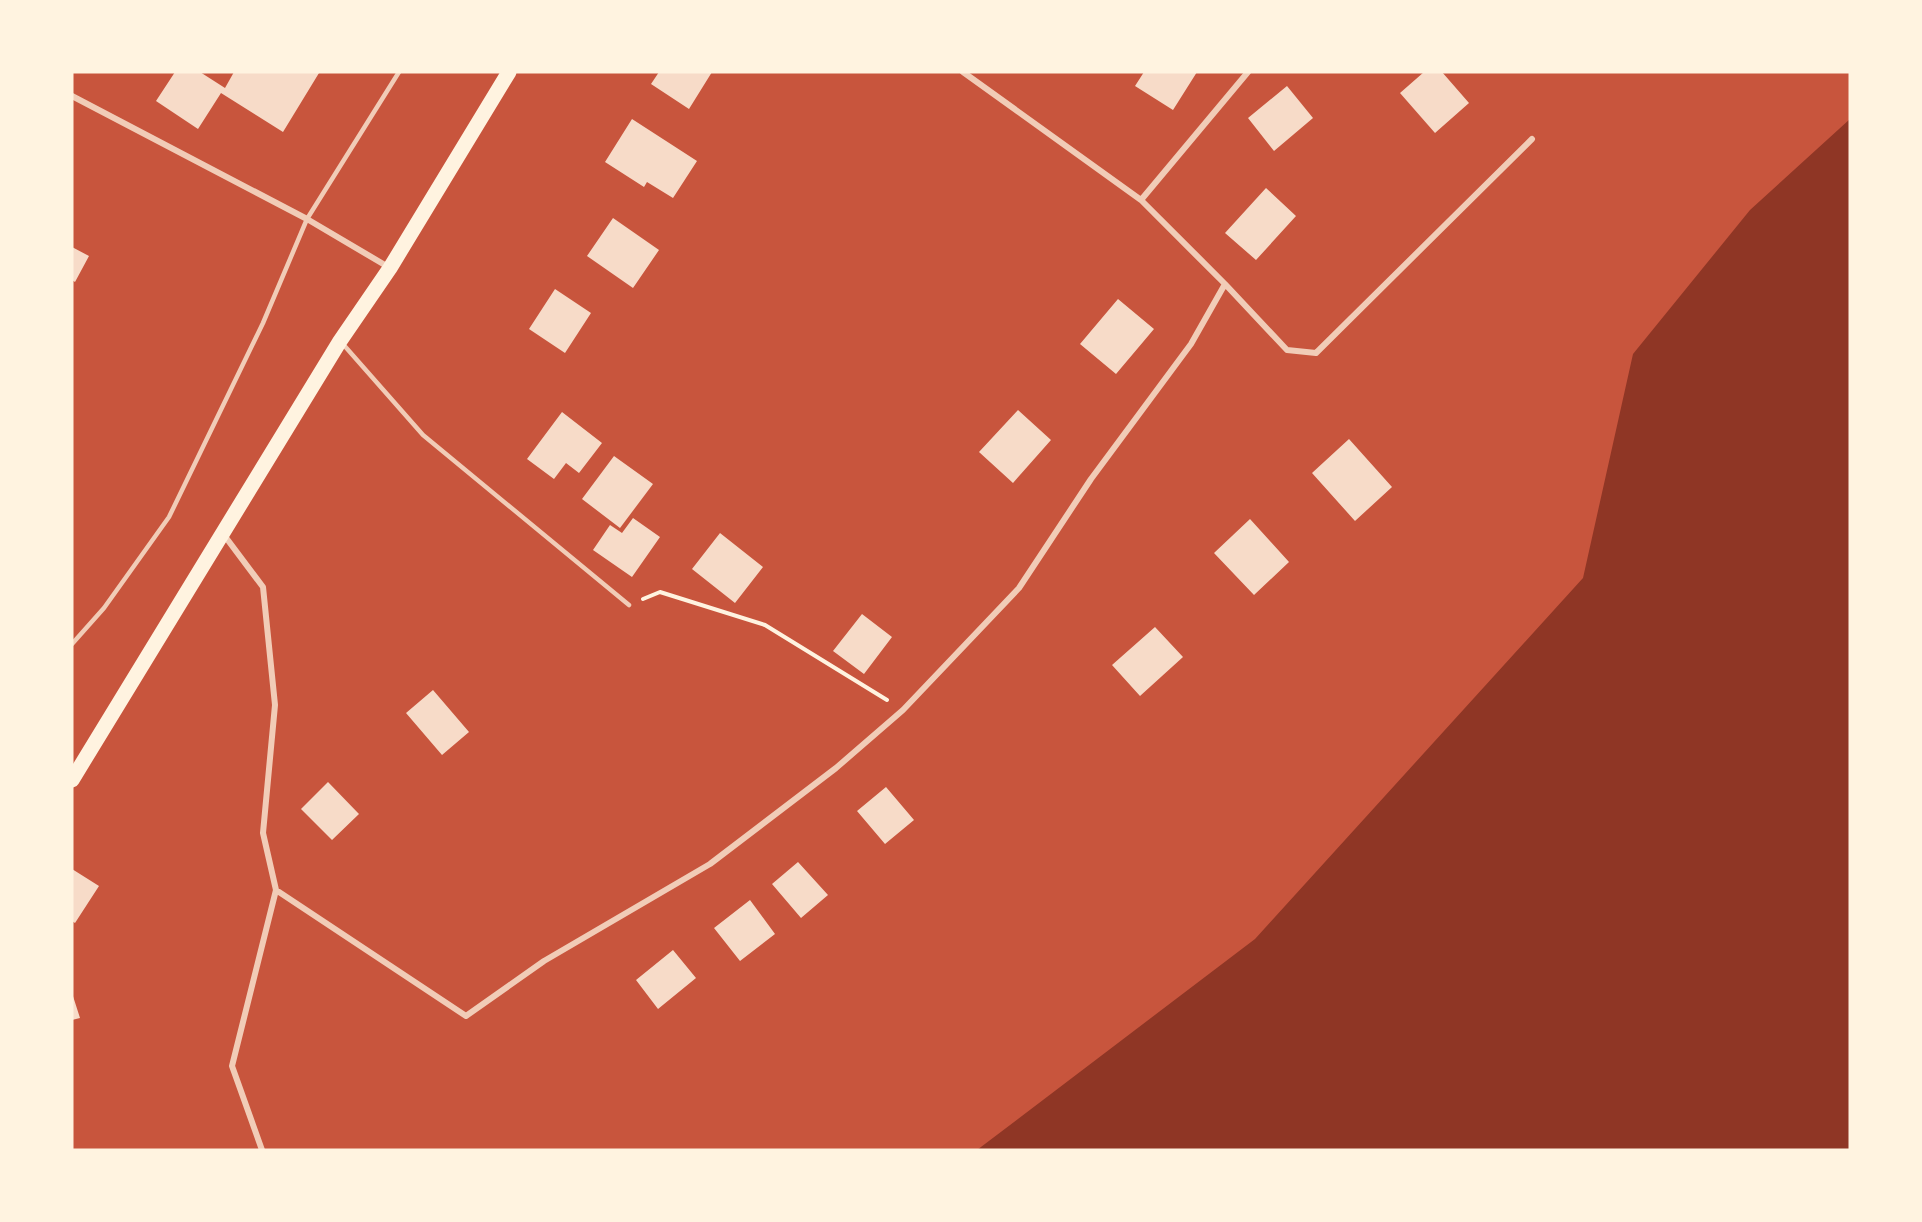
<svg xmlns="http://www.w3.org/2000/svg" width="1922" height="1222" viewBox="0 0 1922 1222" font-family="'PT Serif',serif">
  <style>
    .water { fill: #8f3625 }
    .building { fill: #f7dbc8 }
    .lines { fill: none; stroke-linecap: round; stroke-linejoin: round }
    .path { stroke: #fff3e0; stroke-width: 4 }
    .service { stroke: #f1ccb7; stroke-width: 4.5 }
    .minor { stroke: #f1ccb7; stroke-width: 6 }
    .primary { stroke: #fff3e0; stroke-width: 15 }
  </style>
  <rect width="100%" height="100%" fill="#c8553d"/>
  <path class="water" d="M 1850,119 L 1850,1150 L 977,1150 L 1255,939 L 1583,578 L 1633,354 L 1750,210 Z"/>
  <path class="building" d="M 175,72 L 200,72 L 225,88 L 234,72 L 319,73 L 283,132 L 221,93 L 198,129 L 156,101 Z
    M 659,72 L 712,72 L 689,109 L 651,84 Z
    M 1144,72 L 1197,72 L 1173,110 L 1135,86 Z
    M 1424,72 L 1442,72 L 1469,103 L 1435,133 L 1400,93 Z
    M 1287,86 L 1313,118 L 1274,151 L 1248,118 Z
    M 632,119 L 697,161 L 673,198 L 647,182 L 644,187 L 605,162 Z
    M 1266,188 L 1296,216 L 1256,260 L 1225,233 Z
    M 613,218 L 659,250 L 633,288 L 587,256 Z
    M 72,247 L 89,256 L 75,282 L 72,280 Z
    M 555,289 L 591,313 L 565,353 L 529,329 Z
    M 1118,299 L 1154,329 L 1116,374 L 1080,344 Z
    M 1018,410 L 1051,440 L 1013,483 L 979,452 Z
    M 562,412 L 602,443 L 579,473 L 566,463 L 554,479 L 527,459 Z
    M 1349,439 L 1392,487 L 1355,521 L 1312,473 Z
    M 614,456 L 653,484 L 620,528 L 582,499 Z
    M 633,518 L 660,537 L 632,577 L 593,550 L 610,525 L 622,533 Z
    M 1250,519 L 1289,562 L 1254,595 L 1214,553 Z
    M 720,533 L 763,567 L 735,603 L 692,569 Z
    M 862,614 L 892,637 L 864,674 L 833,651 Z
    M 1155,627 L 1183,657 L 1140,696 L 1112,665 Z
    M 433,690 L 469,732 L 442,755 L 406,713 Z
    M 328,782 L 359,814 L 332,840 L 301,809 Z
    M 886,787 L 914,820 L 885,844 L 857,811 Z
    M 798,862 L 828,895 L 801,918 L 772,884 Z
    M 72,869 L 99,886 L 75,923 L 72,921 Z
    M 750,900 L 775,934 L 740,961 L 714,928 Z
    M 673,950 L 696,978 L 658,1009 L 636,980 Z
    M 72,993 L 80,1018 L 72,1020 Z"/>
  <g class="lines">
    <path class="path" d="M 643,599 L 660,592 L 765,625 L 887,700"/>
    <path class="service" d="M 342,343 L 423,435 L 629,605
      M 72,644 L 104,608 L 169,517 L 263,323 L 307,219 L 399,72"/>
    <path class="minor" d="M 963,72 L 1141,200 L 1225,284
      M 72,96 L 307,219 L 390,268
      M 1141,200 L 1248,72
      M 224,535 L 263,587 L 275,705 L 263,833 L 276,890 L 466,1016 L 544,961 L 710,864 L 836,768 L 903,710 L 1019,588 L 1091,479 L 1191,344 L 1225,284 L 1287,350 L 1316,353 L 1532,139
      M 262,1150 L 232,1066 L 276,890"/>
    <path class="primary" d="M 72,780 L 340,341 L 390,268 L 509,72"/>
  </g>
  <rect width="1922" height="1222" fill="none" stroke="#fff3e0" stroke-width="147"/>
</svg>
